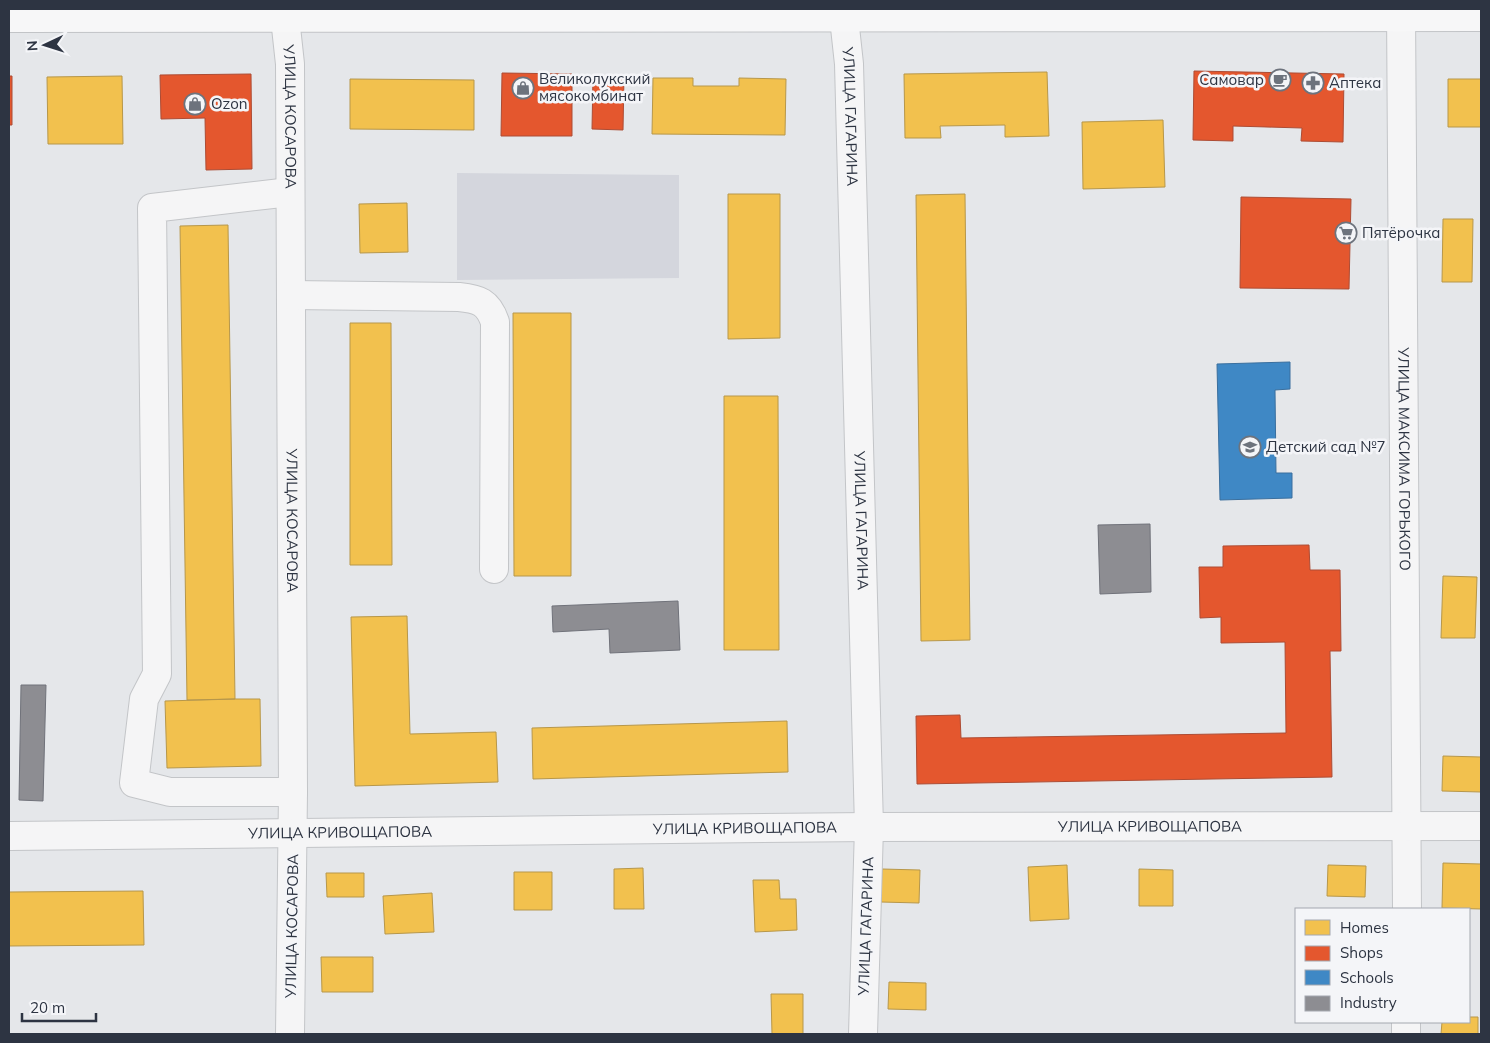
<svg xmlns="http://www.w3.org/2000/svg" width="1490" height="1043" viewBox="0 0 1490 1043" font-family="Mulish,sans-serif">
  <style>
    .built { fill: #d4d6dd }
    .homes { fill: #f2c14e; stroke: #b7974a }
    .shops { fill: #e4572e; stroke: #ad4c34 }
    .schools { fill: #3f88c5; stroke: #3a6f9e }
    .industry { fill: #8d8d92; stroke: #70727a }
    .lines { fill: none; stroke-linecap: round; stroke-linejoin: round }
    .minor-casing { stroke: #c3c5c8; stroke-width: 30 }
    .major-casing { stroke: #c2c4c7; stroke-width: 30 }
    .minor { stroke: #f5f5f6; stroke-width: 28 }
    .major { stroke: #f7f7f8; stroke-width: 28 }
    .labels { text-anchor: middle; stroke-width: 5; stroke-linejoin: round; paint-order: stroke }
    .poi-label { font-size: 15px; fill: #2d3442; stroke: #f4f5f8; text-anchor: start }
    .street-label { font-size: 15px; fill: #2d3442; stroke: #f4f5f8 }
  </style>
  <rect width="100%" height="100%" fill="#e5e7ea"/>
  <path class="built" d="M 457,173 L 679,175 L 679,278 L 457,280 Z"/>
  <path class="homes" d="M 1047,72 L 1049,136 L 1005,137 L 1005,125 L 940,126 L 941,138 L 905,138 L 904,74 Z
    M 122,76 L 123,144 L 48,144 L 47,77 Z
    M 653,78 L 693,78 L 693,86 L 739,86 L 739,78 L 786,79 L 785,135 L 652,134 Z
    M 350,79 L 474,80 L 474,130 L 350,129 Z
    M 1448,79 L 1481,79 L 1481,127 L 1448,127 Z
    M 1163,120 L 1165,187 L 1083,189 L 1082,122 Z
    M 728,194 L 780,194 L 780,338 L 728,339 Z
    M 965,194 L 970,640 L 921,641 L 916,195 Z
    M 407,203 L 408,252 L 360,253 L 359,204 Z
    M 1443,219 L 1473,219 L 1472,282 L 1442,282 Z
    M 228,225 L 235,699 L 187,700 L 180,226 Z
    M 513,313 L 571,313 L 571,576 L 514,576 Z
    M 350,323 L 391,323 L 392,565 L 350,565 Z
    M 724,396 L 778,396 L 779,650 L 724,650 Z
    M 1443,576 L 1477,577 L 1475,638 L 1441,638 Z
    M 407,616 L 410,734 L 496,732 L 498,782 L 355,786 L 351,617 Z
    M 235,699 L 260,699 L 261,766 L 167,768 L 165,701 Z
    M 787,721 L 788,772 L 533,779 L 532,728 Z
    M 1443,756 L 1481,757 L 1481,792 L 1442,791 Z
    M 1443,863 L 1481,864 L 1481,909 L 1442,908 Z
    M 1067,865 L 1069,919 L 1030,921 L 1028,867 Z
    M 1328,865 L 1366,866 L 1365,897 L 1327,896 Z
    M 643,868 L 644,909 L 614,909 L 614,869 Z
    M 882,869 L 920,870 L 919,903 L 881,902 Z
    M 1139,869 L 1173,870 L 1173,906 L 1139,906 Z
    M 514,872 L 552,872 L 552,910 L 514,910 Z
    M 326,873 L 364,873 L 364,897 L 327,897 Z
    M 753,880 L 779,880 L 780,899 L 796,899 L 797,930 L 755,932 Z
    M 143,891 L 144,945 L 9,946 L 9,892 Z
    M 432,893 L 434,932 L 385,934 L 383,896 Z
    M 321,957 L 373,957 L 373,992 L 322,992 Z
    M 889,982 L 926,983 L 926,1010 L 888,1009 Z
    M 771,994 L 803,994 L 803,1034 L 772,1034 Z
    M 1469,1017 L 1478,1017 L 1478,1034 L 1441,1034 L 1442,1022 L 1469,1022 Z"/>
  <path class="shops" d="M 1194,71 L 1344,74 L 1343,142 L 1301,141 L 1302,128 L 1233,126 L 1233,141 L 1193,140 Z
    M 502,73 L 572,74 L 572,136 L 501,136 Z
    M 251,74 L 252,169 L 206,170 L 205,118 L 161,119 L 160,75 Z
    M 9,76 L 12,76 L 12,125 L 9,125 Z
    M 593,76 L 624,76 L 623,130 L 592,129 Z
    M 1241,197 L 1351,199 L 1349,289 L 1240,288 Z
    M 1309,545 L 1310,570 L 1340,570 L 1341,651 L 1330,651 L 1332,777 L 917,784 L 916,716 L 960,715 L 961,738 L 1286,733 L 1285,642 L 1221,643 L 1221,617 L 1200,618 L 1199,567 L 1223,567 L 1223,546 Z"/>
  <path class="schools" d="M 1290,362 L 1290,389 L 1275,390 L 1276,473 L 1292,473 L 1292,498 L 1220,500 L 1217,364 Z"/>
  <path class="industry" d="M 1150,524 L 1151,592 L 1100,594 L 1098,525 Z
    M 678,601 L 680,650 L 610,653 L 609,629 L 553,632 L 552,606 Z
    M 21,685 L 46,685 L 43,801 L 19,800 Z"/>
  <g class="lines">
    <g class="minor-casing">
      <g id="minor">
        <path id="s1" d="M 284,9 L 290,64 L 293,792 L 290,1034"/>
        <path id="s2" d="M 843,9 L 849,64 L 869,827 L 863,1034"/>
        <path id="s3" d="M 1401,9 L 1407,909"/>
        <path d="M 290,192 L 152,208 L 157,674 L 144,699 L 134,783 L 170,792 L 293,792"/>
        <path d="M 291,295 L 459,297 C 479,299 488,302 495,322 L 494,569"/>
        <path id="s4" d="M 9,836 L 869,827 L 1481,826"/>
        <path d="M 1406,1034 L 1406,1022"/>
      </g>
    </g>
    <g class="major-casing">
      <path id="major" d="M 9,18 L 1481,17"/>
    </g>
    <use href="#minor" class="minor"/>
    <use href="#major" class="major"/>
  </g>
  <defs>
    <g id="cafe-ring" transform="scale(1.125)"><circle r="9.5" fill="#f4f5f8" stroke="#6d737d" stroke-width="1.5"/><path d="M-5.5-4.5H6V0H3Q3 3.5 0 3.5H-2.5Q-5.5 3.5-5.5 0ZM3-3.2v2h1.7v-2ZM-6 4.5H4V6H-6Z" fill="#6d737d"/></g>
    <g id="pharmacy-ring" transform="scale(1.125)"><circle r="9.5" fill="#f4f5f8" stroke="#6d737d" stroke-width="1.5"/><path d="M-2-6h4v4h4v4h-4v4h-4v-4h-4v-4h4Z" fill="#6d737d"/></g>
    <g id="shop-ring" transform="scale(1.125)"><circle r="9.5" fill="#f4f5f8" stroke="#6d737d" stroke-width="1.5"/><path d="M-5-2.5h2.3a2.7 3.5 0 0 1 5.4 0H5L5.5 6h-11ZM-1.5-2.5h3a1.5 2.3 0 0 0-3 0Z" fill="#6d737d"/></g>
    <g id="supermarket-ring" transform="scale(1.125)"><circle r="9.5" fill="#f4f5f8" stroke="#6d737d" stroke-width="1.5"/><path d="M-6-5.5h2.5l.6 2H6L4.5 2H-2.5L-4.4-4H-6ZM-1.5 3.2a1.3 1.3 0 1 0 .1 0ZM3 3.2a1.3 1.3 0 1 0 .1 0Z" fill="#6d737d"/></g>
    <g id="school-ring" transform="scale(1.125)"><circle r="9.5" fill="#f4f5f8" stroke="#6d737d" stroke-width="1.5"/><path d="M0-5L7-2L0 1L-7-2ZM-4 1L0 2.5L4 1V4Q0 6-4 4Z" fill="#6d737d"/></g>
  </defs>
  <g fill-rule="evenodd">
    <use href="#cafe-ring" x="1280" y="80"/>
    <use href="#pharmacy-ring" x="1313" y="83"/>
    <use href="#shop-ring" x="523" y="88"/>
    <use href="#shop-ring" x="195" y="104"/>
    <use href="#supermarket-ring" x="1346" y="233"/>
    <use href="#school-ring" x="1250" y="447"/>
  </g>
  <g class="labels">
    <g class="poi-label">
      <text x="539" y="84">Великолукский<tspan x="539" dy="17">мясокомбинат</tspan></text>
      <text x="1264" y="85" text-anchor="end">Самовар</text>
      <text x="1329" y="88">Аптека</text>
      <text x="211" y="109">Ozon</text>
      <text x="1362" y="238">Пятёрочка</text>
      <text x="1266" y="452">Детский сад №7</text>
    </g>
    <g class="street-label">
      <text dy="5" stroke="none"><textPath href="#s1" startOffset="108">УЛИЦА КОСАРОВА</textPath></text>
      <text dy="5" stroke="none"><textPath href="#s2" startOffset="108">УЛИЦА ГАГАРИНА</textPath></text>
      <text dy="5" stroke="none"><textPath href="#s3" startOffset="450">УЛИЦА МАКСИМА ГОРЬКОГО</textPath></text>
      <text dy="5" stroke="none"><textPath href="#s1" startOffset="512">УЛИЦА КОСАРОВА</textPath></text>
      <text dy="5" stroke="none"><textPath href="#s2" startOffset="512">УЛИЦА ГАГАРИНА</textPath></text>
      <text dy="5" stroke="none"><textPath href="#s4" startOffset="1141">УЛИЦА КРИВОЩАПОВА</textPath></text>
      <text dy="5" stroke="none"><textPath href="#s4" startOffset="736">УЛИЦА КРИВОЩАПОВА</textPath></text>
      <text dy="5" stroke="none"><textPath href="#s4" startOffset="331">УЛИЦА КРИВОЩАПОВА</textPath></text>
      <text transform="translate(292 926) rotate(-89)" y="5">УЛИЦА КОСАРОВА</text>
      <text transform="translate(866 926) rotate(-88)" y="5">УЛИЦА ГАГАРИНА</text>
    </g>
  </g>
  <rect width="1490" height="1043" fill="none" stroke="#2d3442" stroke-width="20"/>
  <rect x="1295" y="908" width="175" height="115" fill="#f4f5f8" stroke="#a4a8af"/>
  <rect x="1305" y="920" width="25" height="15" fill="#f2c14e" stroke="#a4a8af"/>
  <text x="1340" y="933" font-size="15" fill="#2d3442">Homes</text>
  <rect x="1305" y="946" width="25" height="15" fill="#e4572e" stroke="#a4a8af"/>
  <text x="1340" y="958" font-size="15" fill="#2d3442">Shops</text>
  <rect x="1305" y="970" width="25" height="15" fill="#3f88c5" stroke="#a4a8af"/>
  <text x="1340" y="983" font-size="15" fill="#2d3442">Schools</text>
  <rect x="1305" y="996" width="25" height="15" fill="#8d8d92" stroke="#a4a8af"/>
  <text x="1340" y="1008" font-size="15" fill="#2d3442">Industry</text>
  <g transform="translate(45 45) rotate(266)" stroke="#f4f5f8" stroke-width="4" paint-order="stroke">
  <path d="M0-4L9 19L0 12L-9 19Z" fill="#2d3442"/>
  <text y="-8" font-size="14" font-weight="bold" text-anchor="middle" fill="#2d3442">N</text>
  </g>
  <path d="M22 1013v8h74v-8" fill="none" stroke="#2d3442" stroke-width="2.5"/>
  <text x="30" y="1013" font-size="15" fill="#2d3442" stroke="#f4f5f8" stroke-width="4" paint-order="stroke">20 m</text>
</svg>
